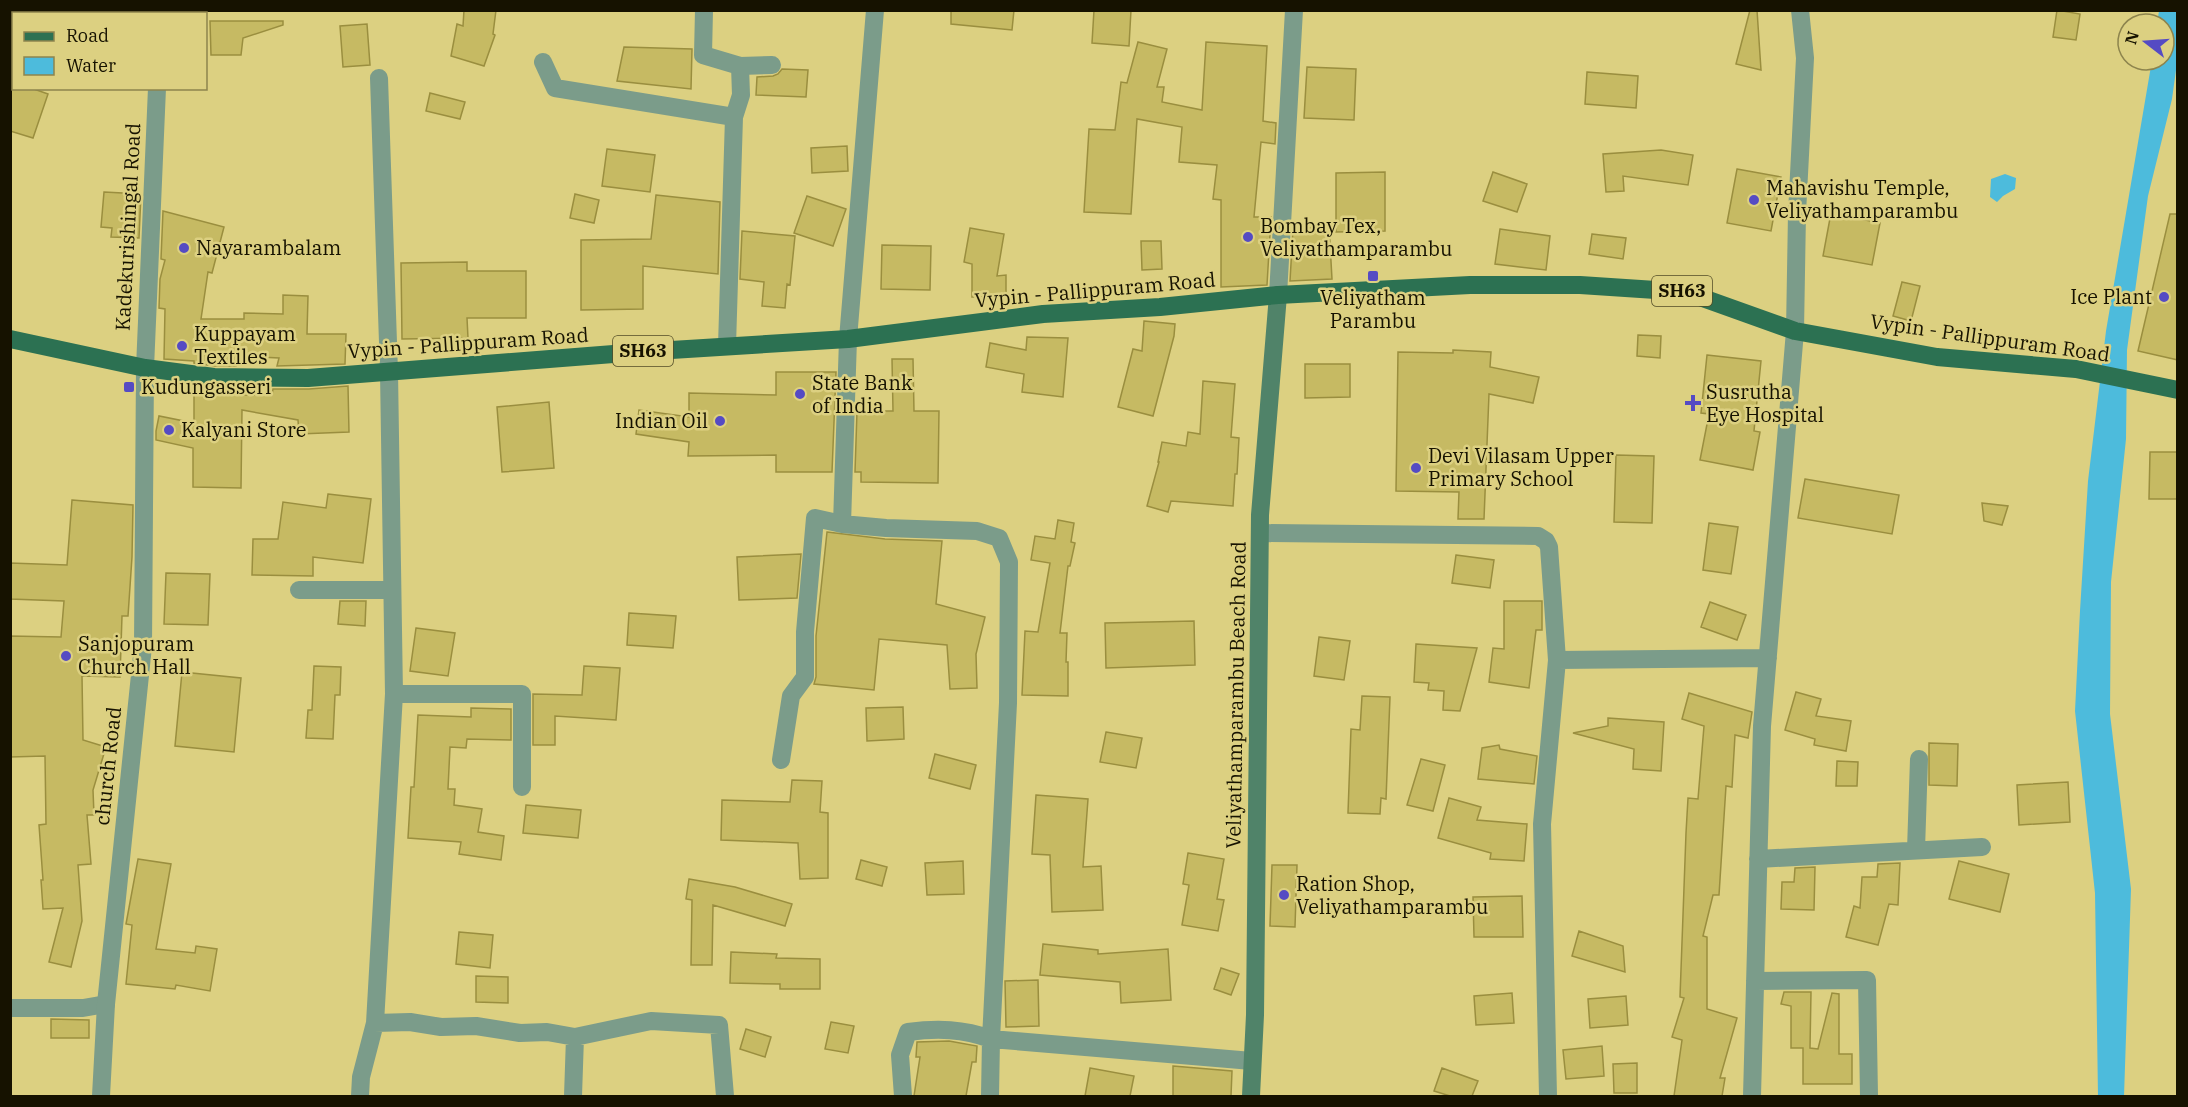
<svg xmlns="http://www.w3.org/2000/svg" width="2188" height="1107" viewBox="0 0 2188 1107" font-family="'IBM Plex Serif',serif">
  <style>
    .water { fill: #4dbbdc }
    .building { fill: #c6ba63; stroke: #9a8e3f; stroke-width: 1.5 }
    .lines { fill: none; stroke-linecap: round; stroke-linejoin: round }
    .minor { stroke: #7b9c8a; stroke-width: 18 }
    .tertiary { stroke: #7b9c8a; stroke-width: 18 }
    .secondary { stroke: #508369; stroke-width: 18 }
    .primary { stroke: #2c7152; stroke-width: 18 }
    .poi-dot { fill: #554bc3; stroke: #dcd081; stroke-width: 2 }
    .labels { text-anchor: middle; stroke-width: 5; stroke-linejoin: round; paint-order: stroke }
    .shield { fill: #dcd081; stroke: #514b27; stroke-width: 1.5 }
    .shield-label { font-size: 18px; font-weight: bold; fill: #161200 }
    .poi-label { font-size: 20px; fill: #161200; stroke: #dcd081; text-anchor: start }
    .street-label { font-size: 20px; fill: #161200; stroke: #dcd081 }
  </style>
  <rect width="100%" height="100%" fill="#dcd081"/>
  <path class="water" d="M 2159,11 L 2177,11 L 2177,63 L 2172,99 L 2148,196 L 2127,350 L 2126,439 L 2111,582 L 2110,714 L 2131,889 L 2124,1096 L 2098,1096 L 2095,893 L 2075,711 L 2080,611 L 2088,481 L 2106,331 L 2152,60 L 2164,60 L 2164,24 L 2157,24 Z
    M 2005,174 L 2016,178 L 2015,189 L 2003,196 L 1997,202 L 1990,197 L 1991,179 Z"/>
  <path class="building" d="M 464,10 L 496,10 L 493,34 L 495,35 L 484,66 L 451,56 L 457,24 L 463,26 Z
    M 951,10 L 1014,10 L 1012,30 L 951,24 Z
    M 1094,10 L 1131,10 L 1129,46 L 1092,43 Z
    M 1750,10 L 1757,10 L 1761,70 L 1736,64 Z
    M 2057,10 L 2080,14 L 2076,40 L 2053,37 Z
    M 210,21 L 283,21 L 283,25 L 243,38 L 241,55 L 211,55 Z
    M 367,24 L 370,65 L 343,67 L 340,26 Z
    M 1138,42 L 1167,49 L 1157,87 L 1164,87 L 1162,102 L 1202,110 L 1206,42 L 1267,46 L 1263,121 L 1276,123 L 1275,144 L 1261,142 L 1254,217 L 1271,217 L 1267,285 L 1221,287 L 1221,200 L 1213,199 L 1217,165 L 1179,162 L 1182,127 L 1137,119 L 1131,214 L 1084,212 L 1089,129 L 1115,130 L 1121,82 L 1127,83 Z
    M 624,47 L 692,49 L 691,89 L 617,81 Z
    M 1307,67 L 1356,69 L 1354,120 L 1304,118 Z
    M 782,69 L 808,70 L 806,97 L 756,95 L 757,77 L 773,76 L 778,74 Z
    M 1587,72 L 1638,76 L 1636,108 L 1585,104 Z
    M 10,88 L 31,88 L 48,94 L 33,138 L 10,131 Z
    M 430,93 L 465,102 L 460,119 L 426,111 Z
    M 847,146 L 848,171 L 812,173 L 811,148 Z
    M 607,149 L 655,155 L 650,192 L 602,186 Z
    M 1661,150 L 1693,155 L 1688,185 L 1623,176 L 1624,191 L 1606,192 L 1603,154 Z
    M 1737,169 L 1781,177 L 1771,231 L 1727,223 Z
    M 1385,172 L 1385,231 L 1336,232 L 1336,173 Z
    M 1493,172 L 1527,184 L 1517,212 L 1483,201 Z
    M 104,192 L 141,194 L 139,238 L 111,237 L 112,228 L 101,227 Z
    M 575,194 L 599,200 L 594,223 L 570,218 Z
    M 656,195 L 720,202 L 718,274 L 643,266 L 643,309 L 581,310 L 581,240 L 651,239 Z
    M 807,196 L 846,209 L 833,246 L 794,233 Z
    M 163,211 L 224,227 L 212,273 L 208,272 L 201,319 L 244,319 L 244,313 L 283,314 L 283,295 L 308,296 L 307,334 L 346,334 L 345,364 L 277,366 L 279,358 L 236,356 L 236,366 L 215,366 L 194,363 L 194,361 L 164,359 L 165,309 L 159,308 L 160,279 L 165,260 L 161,259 Z
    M 1831,213 L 1880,223 L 1872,265 L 1823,256 Z
    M 2170,214 L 2178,214 L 2178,360 L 2138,351 Z
    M 1329,226 L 1332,279 L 1290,281 L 1293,229 Z
    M 970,228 L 1004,234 L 997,276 L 1006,275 L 1006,296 L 972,297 L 972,264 L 964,262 Z
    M 1500,229 L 1550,236 L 1546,270 L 1495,264 Z
    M 742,231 L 795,236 L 790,285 L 787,284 L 785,308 L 762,306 L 764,282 L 740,279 Z
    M 1592,234 L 1626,238 L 1623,259 L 1589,254 Z
    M 1141,241 L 1161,241 L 1162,269 L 1142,270 Z
    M 882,245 L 931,246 L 930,290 L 881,289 Z
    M 467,262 L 467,271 L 526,271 L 526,318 L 467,318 L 468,338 L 402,339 L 401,263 Z
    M 1902,282 L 1920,286 L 1911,321 L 1893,316 Z
    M 1144,321 L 1175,324 L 1174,336 L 1153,416 L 1118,407 L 1133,349 L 1142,351 Z
    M 1638,335 L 1661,336 L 1660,358 L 1637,356 Z
    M 1027,337 L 1068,338 L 1063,397 L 1022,392 L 1024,374 L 986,367 L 990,343 L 1026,350 Z
    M 1453,350 L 1491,352 L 1490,367 L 1539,377 L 1533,403 L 1489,394 L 1484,519 L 1458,519 L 1459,492 L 1396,491 L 1398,352 L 1453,353 Z
    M 1707,355 L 1761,361 L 1754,431 L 1760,432 L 1753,470 L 1700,460 L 1709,414 L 1701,413 Z
    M 892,359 L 913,359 L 914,411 L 939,411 L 938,483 L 861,482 L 861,472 L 855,472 L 857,411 L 893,411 Z
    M 1305,364 L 1350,364 L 1350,397 L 1305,398 Z
    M 776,372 L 836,372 L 832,472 L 776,472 L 776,455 L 688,456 L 689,442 L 636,434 L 639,410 L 689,417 L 689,393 L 776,395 Z
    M 1203,381 L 1235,384 L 1231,437 L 1239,438 L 1237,474 L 1235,474 L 1233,506 L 1171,501 L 1168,512 L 1147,506 L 1159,462 L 1158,462 L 1162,442 L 1186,446 L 1188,432 L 1200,434 Z
    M 194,386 L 236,388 L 236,395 L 272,395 L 273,389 L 309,389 L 348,386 L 349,432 L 299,434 L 298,420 L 242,410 L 241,488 L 193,487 L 193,448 L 156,440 L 156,431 L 159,416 L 194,423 Z
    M 549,402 L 554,468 L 502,472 L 497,407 Z
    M 2150,452 L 2178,452 L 2178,499 L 2149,499 Z
    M 1616,455 L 1654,456 L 1652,523 L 1614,522 Z
    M 1805,479 L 1899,495 L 1892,534 L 1798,518 Z
    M 328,494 L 371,499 L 363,563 L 313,557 L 313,576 L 252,575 L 253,539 L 278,539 L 283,502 L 326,508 Z
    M 72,500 L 133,505 L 132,557 L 128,616 L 122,616 L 120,677 L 82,676 L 83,740 L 106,747 L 93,790 L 94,815 L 87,815 L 91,864 L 78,865 L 82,921 L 71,967 L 49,962 L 63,908 L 43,909 L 41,880 L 43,880 L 39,825 L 46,824 L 45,756 L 10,757 L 10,636 L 61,637 L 64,601 L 10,599 L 10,563 L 67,565 Z
    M 1982,503 L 2008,506 L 2002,525 L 1984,521 Z
    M 1058,520 L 1074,523 L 1071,542 L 1075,543 L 1070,566 L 1068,566 L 1060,633 L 1067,633 L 1066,662 L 1068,662 L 1068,696 L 1022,695 L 1025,631 L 1038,632 L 1050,563 L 1031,560 L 1035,536 L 1055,539 Z
    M 1709,523 L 1738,527 L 1731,574 L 1703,570 Z
    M 827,532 L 885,539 L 942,541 L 936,604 L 985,617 L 976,654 L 977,688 L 950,689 L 947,645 L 879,639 L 874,690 L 814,684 L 816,677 L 816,636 Z
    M 801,554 L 797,598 L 739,600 L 737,557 Z
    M 1456,555 L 1494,560 L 1490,588 L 1452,583 Z
    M 166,573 L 210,574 L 208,625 L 164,624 Z
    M 340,601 L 366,601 L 365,626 L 338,624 Z
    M 1504,601 L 1542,601 L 1542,630 L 1536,630 L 1529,688 L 1489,682 L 1493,648 L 1504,649 Z
    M 1710,602 L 1746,615 L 1737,640 L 1701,627 Z
    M 629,613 L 676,616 L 673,648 L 627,645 Z
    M 1194,621 L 1195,665 L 1106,668 L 1105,623 Z
    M 416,628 L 455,633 L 448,676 L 410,671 Z
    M 1319,637 L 1350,641 L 1344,680 L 1314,676 Z
    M 1416,644 L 1477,648 L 1460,711 L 1443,710 L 1444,691 L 1428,690 L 1429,683 L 1414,682 Z
    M 314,666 L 341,667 L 340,695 L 335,695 L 333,739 L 306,738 L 308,710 L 312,710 Z
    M 584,666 L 620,668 L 616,720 L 555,716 L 555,745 L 533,745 L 533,694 L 582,695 Z
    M 182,672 L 241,678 L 234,752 L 175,746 Z
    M 1796,692 L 1821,699 L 1816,716 L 1851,721 L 1846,751 L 1814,745 L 1815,739 L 1785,730 Z
    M 1689,693 L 1752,712 L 1748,738 L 1735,735 L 1732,787 L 1726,786 L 1719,895 L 1713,895 L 1703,936 L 1707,937 L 1707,1009 L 1737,1018 L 1720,1078 L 1725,1078 L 1722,1096 L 1674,1096 L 1682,1040 L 1672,1037 L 1684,998 L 1680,997 L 1686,833 L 1688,798 L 1698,799 L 1704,726 L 1682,719 Z
    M 1362,696 L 1390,697 L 1386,799 L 1381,798 L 1380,814 L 1348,813 L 1351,729 L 1360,730 Z
    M 903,707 L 904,739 L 867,741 L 866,708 Z
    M 471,708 L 511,709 L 511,740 L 467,739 L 466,748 L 450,747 L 448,789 L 455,789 L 454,805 L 482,809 L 478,832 L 504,836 L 501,860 L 459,854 L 461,842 L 408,838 L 411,787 L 414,787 L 418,715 L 471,717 Z
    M 1608,718 L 1664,722 L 1661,771 L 1633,769 L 1634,749 L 1573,733 L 1608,726 Z
    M 1106,732 L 1142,738 L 1136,768 L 1100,762 Z
    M 1929,743 L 1958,744 L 1957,786 L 1929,785 Z
    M 1499,745 L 1500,749 L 1537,756 L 1534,784 L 1478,779 L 1482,748 Z
    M 935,754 L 976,765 L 970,789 L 929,778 Z
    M 1421,759 L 1445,765 L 1433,811 L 1407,805 Z
    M 1837,761 L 1858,762 L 1857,786 L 1836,786 Z
    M 792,780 L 822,781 L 820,812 L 828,813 L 828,878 L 800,879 L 798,843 L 721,840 L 722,800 L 790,802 Z
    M 2068,782 L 2070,822 L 2019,825 L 2017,785 Z
    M 1036,795 L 1088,799 L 1083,867 L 1101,866 L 1103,910 L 1052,912 L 1050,855 L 1032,854 Z
    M 1449,798 L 1481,807 L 1477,820 L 1527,824 L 1524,861 L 1490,859 L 1491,853 L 1438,838 Z
    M 526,805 L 581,810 L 578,838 L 523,833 Z
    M 1188,853 L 1224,859 L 1217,899 L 1224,900 L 1218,931 L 1182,925 L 1189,885 L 1183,884 Z
    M 138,859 L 171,864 L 156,949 L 195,953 L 196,946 L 217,949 L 210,991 L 176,985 L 175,989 L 126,984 L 132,925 L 126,924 Z
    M 861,860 L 887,867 L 882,886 L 856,879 Z
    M 963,861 L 964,894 L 927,895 L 925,863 Z
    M 1959,861 L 2009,874 L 2000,912 L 1949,899 Z
    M 1900,863 L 1898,905 L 1889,904 L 1878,945 L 1846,937 L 1854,906 L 1860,908 L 1862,877 L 1877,877 L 1878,864 Z
    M 1272,865 L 1297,865 L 1295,927 L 1270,926 Z
    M 1815,867 L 1814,910 L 1781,909 L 1782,882 L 1794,882 L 1795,868 Z
    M 689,879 L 735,887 L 792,904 L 785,926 L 713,905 L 712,965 L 691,965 L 692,900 L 686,899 Z
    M 1522,896 L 1523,937 L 1474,937 L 1473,897 Z
    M 1579,931 L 1623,946 L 1625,972 L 1572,956 Z
    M 459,932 L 493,935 L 490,968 L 456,964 Z
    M 1043,944 L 1098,950 L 1098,954 L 1168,949 L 1171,1000 L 1121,1003 L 1120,982 L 1040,975 Z
    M 731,952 L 777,954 L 776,958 L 820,959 L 820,989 L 780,989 L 780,984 L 730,983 Z
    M 1221,968 L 1239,974 L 1231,995 L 1214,989 Z
    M 476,976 L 508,977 L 508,1003 L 476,1002 Z
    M 1038,980 L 1039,1026 L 1006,1027 L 1005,981 Z
    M 1784,992 L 1811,992 L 1810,1048 L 1818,1049 L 1832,993 L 1839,994 L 1839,1054 L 1852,1054 L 1852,1084 L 1803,1084 L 1803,1048 L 1791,1048 L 1791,1006 L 1781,1004 Z
    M 1512,993 L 1514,1023 L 1476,1025 L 1474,996 Z
    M 1626,996 L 1628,1025 L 1590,1028 L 1588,999 Z
    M 51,1019 L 89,1020 L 89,1038 L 51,1038 Z
    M 831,1022 L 854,1026 L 848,1053 L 825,1049 Z
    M 746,1029 L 771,1037 L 765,1057 L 740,1049 Z
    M 949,1041 L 977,1046 L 976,1062 L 972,1062 L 966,1096 L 914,1096 L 920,1057 L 916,1057 L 917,1042 Z
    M 1602,1046 L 1604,1076 L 1566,1079 L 1563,1050 Z
    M 1637,1063 L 1637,1093 L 1614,1093 L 1613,1064 Z
    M 1173,1066 L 1232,1071 L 1231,1096 L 1173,1096 Z
    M 1090,1068 L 1134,1076 L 1130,1096 L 1085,1096 Z
    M 1442,1068 L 1478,1081 L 1472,1096 L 1450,1096 L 1434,1091 Z"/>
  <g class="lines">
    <path class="minor" d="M 704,10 L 703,55 L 740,66
      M 543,62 L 555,88 L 734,117 L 727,346
      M 734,117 L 741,95 L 740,66 L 772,65
      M 1278,295 L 1294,10
      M 842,524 L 886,528 L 977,531 L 999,538 L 1009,562 L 1008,703 L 991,1039 L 990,1096
      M 1260,533 L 1538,536 L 1546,541 L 1549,547 L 1557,660 L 1542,824 L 1548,1096
      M 299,590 L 392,590
      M 1557,660 L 1768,658
      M 394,694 L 522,694 L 522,787
      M 781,760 L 791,696 L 805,677 L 805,632 L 815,518 L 842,524 L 848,339 L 875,10
      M 1916,850 L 1919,759
      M 1758,859 L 1982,847
      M 1755,981 L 1867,980 L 1869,1096
      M 10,1008 L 83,1008 L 106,1004
      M 375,1023 L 410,1022 L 441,1027 L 476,1026 L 520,1033 L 547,1032 L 575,1037 L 651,1021 L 719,1025 L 725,1096
      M 360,1096 L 361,1077 L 375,1023 L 394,694 L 389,372 L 379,78
      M 573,1096 L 575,1037
      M 903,1096 L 900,1055 L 908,1032 C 938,1028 963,1029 991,1039 L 1252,1061
      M 1752,1096 L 1762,726 L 1795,331 L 1797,213 L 1805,58 L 1800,10"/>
    <path class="tertiary" d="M 160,14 L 160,10
      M 101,1096 L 106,1004 L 143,646 L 145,368 L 157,88"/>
    <path class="secondary" d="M 1251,1096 L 1255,1015 L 1260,515 L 1278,295"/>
    <path class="primary" d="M 10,339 L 145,368 L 214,377 L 308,378 L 639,352 L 848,339 L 1043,314 L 1160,307 L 1278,295 L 1470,285 L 1580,285 L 1686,292 L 1795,331 L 1937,357 L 2076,369 L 2178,390"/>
  </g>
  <g class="poi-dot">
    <circle cx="1754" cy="200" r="6"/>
    <circle cx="1248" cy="237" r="6"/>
    <circle cx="184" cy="248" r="6"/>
    <rect x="1367" y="270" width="12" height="12" rx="3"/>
    <circle cx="2164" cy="297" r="6"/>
    <circle cx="182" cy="346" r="6"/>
    <rect x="123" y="381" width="12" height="12" rx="3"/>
    <circle cx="800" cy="394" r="6"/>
    <path d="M1690 394h6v6h6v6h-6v6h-6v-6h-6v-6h6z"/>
    <circle cx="720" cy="421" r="6"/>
    <circle cx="169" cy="430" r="6"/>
    <circle cx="1416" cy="468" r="6"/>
    <circle cx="66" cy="656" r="6"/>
    <circle cx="1284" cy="895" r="6"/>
  </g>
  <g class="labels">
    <g class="shield">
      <rect x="1652" y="276" width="60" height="30" rx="4.5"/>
      <rect x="613" y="336" width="60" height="30" rx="4.5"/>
    </g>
    <g class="shield-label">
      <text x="1682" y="297">SH63</text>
      <text x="643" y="357">SH63</text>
    </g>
    <g class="poi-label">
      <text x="1766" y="195">Mahavishu Temple,<tspan x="1766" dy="23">Veliyathamparambu</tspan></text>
      <text x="1260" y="233">Bombay Tex,<tspan x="1260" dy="23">Veliyathamparambu</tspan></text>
      <text x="196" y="255">Nayarambalam</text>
      <text x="2152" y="304" text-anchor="end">Ice Plant</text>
      <text x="1373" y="305" text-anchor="middle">Veliyatham<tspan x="1373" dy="23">Parambu</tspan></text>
      <text x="194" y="341">Kuppayam<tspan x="194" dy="23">Textiles</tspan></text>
      <text x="812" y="390">State Bank<tspan x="812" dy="23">of India</tspan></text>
      <text x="141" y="394">Kudungasseri</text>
      <text x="1706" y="399">Susrutha<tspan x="1706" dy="23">Eye Hospital</tspan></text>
      <text x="708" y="428" text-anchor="end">Indian Oil</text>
      <text x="181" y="437">Kalyani Store</text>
      <text x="1428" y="463">Devi Vilasam Upper<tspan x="1428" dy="23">Primary School</tspan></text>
      <text x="78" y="651">Sanjopuram<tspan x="78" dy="23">Church Hall</tspan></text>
      <text x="1296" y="891">Ration Shop,<tspan x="1296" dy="23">Veliyathamparambu</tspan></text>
    </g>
    <g class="street-label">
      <text transform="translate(128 227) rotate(-87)" y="7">Kadekurishingal Road</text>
      <text transform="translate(1095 290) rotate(-5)" y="7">Vypin - Pallippuram Road</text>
      <text transform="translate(1990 338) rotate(8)" y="7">Vypin - Pallippuram Road</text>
      <text transform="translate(468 343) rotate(-4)" y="7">Vypin - Pallippuram Road</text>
      <text transform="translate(1236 695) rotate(-89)" y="7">Veliyathamparambu Beach Road</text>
      <text transform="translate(108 766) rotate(-84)" y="7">church Road</text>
    </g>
  </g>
  <rect width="2188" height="1107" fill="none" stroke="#161200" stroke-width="24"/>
  <rect x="12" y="12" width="195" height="78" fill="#dcd081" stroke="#8d844d" stroke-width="1.5"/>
  <rect x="24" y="32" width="30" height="9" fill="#2c7152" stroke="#8d844d" stroke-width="1.5"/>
  <text x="66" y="42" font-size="18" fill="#161200">Road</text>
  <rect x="24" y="57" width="30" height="18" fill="#4dbbdc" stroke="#8d844d" stroke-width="1.5"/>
  <text x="66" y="72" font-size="18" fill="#161200">Water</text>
  <g transform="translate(2146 42) rotate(287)"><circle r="28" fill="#dcd081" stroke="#8d844d" stroke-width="1.5"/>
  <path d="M0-4.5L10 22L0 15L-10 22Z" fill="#554bc3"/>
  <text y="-9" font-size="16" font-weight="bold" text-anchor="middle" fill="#161200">N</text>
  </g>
</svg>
